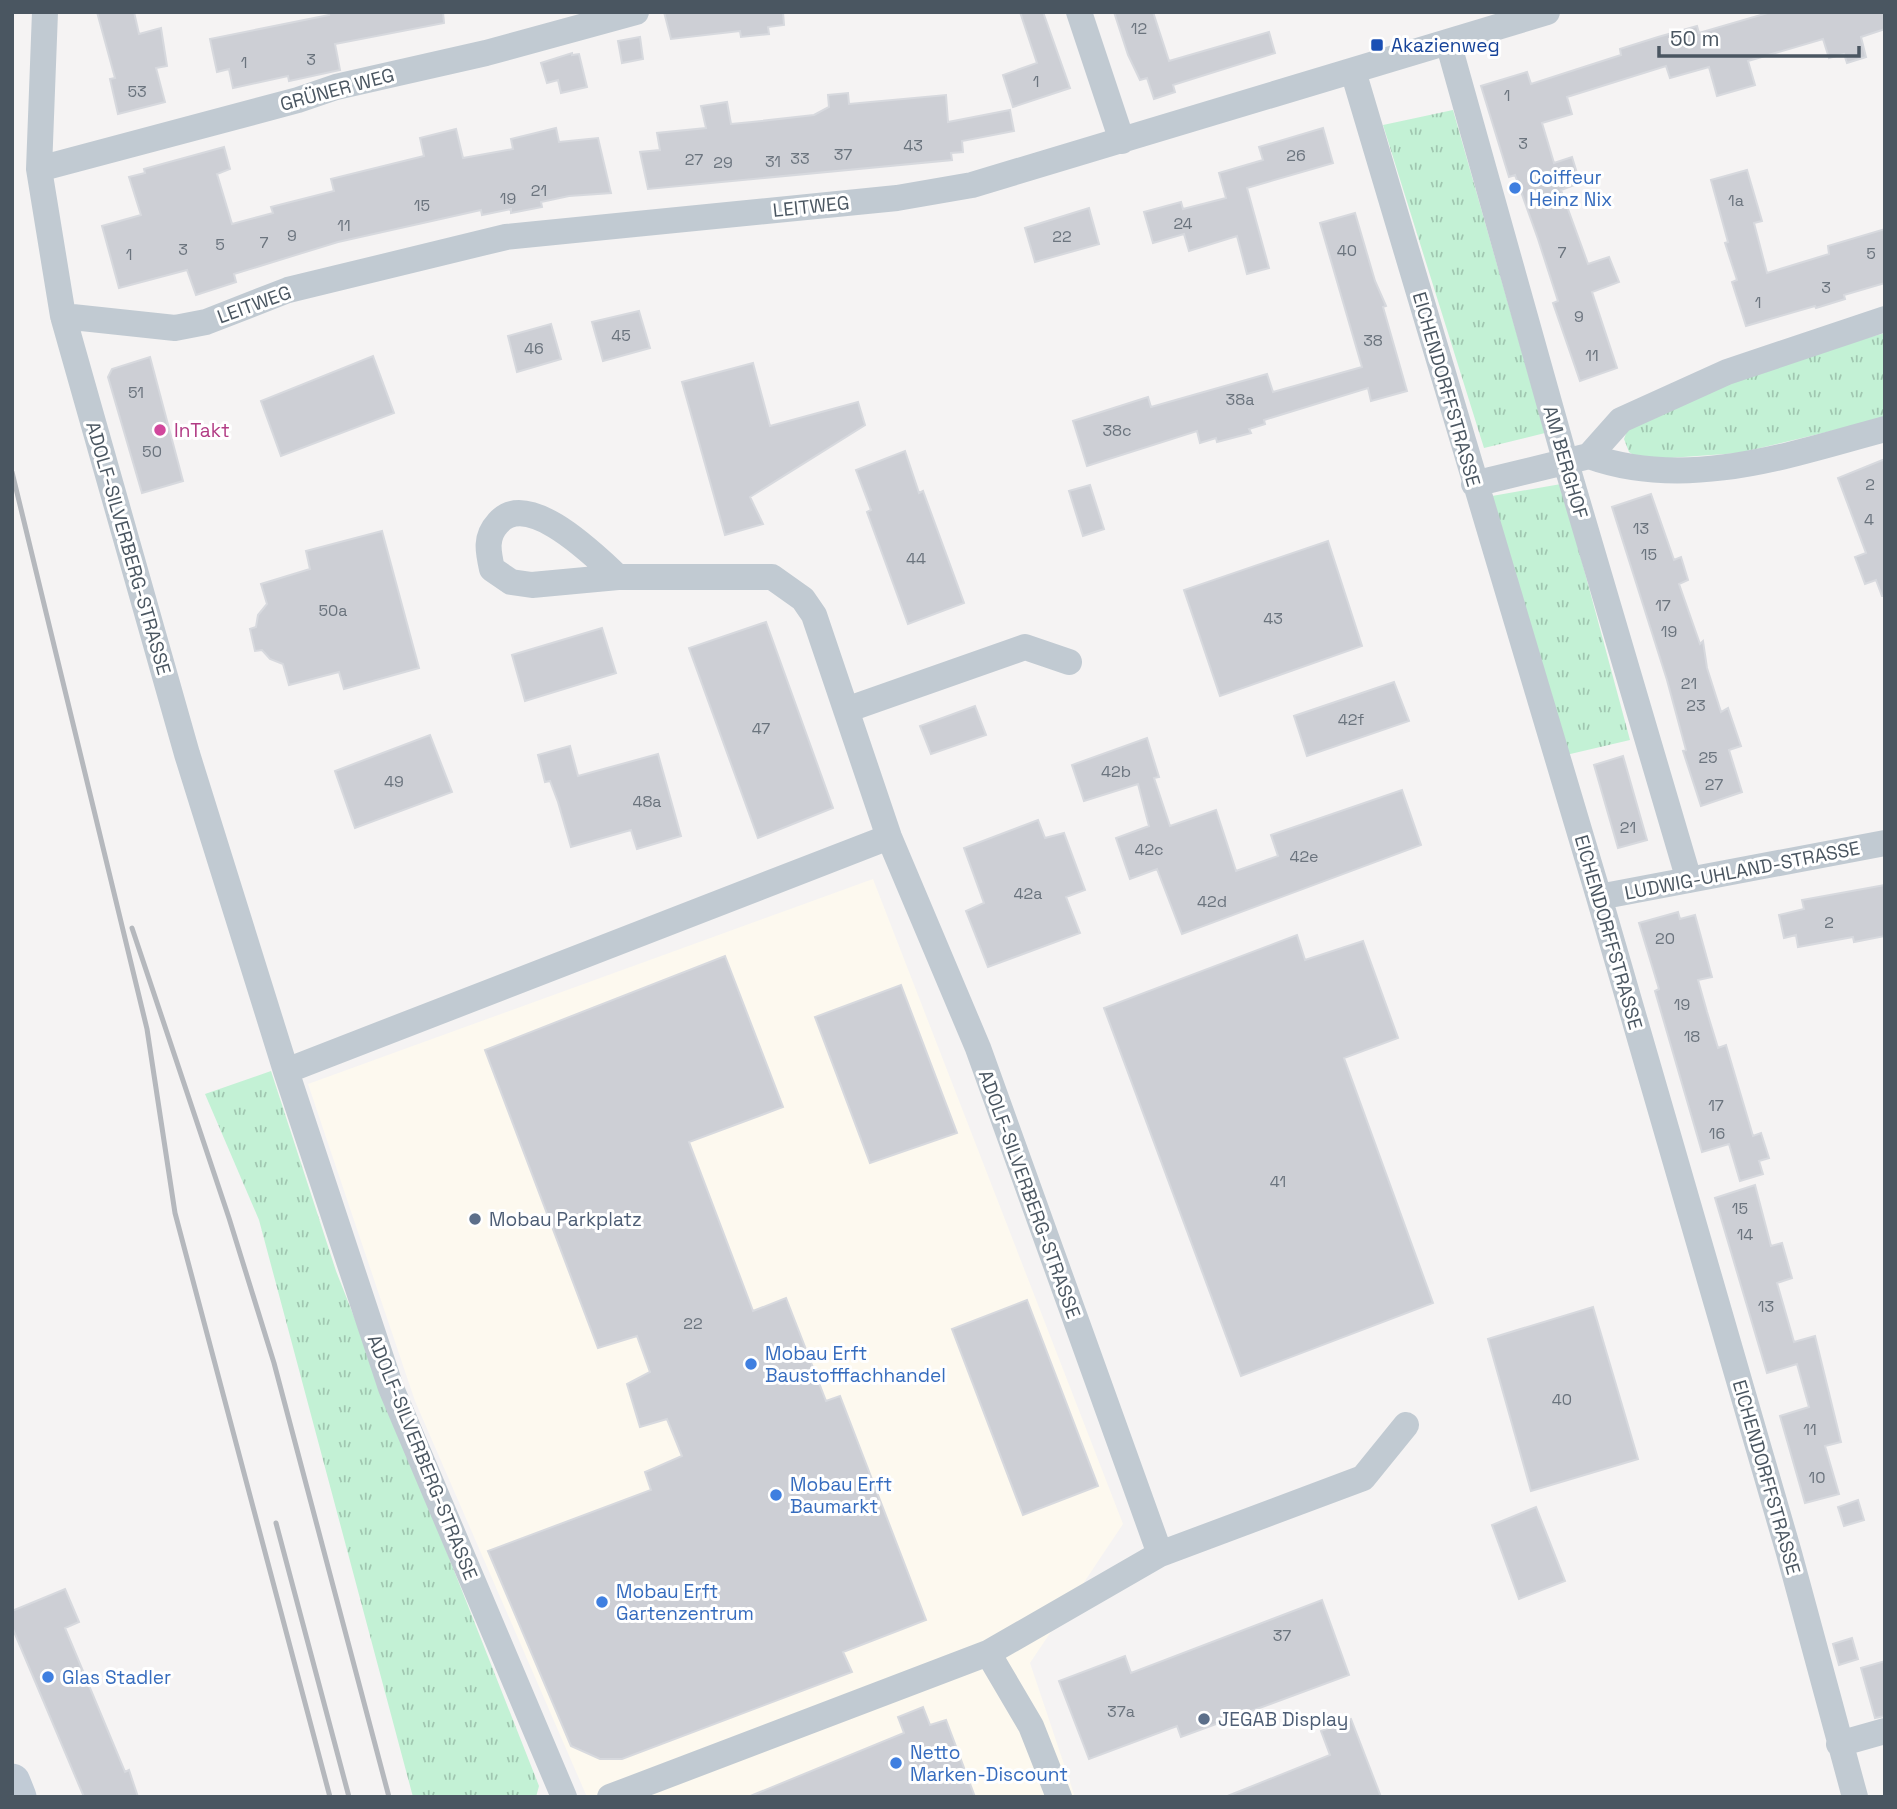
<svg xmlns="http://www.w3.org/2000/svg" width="1897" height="1809" viewBox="0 0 1897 1809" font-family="'Space Grotesk',sans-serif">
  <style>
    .commercial { fill: #fdf9ef }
    .grass { fill: url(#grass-tufts) }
    .building { fill: #cdcfd5; stroke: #d7d9de; stroke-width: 2 }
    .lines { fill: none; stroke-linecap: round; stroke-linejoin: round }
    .street { stroke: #c1cad2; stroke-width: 26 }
    .secondary { stroke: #c1cbd6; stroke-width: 37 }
    .rail { stroke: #b5b8bd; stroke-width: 5 }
    .transit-dot { fill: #1a4fb4; stroke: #fff; stroke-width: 2.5 }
    .shop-dot { fill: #3f7fe0; stroke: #fff; stroke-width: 2.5 }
    .hotel-dot { fill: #d1479c; stroke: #fff; stroke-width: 2.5 }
    .service-dot { fill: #5c6f8a; stroke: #fff; stroke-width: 2.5 }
    .labels { text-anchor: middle; stroke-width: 6; stroke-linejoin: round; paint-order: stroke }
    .number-label { font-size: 16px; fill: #6b747e }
    .transit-label { font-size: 19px; fill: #164399; stroke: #fff; text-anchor: start }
    .street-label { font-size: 19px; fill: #4a5661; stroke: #fff }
    .shop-label { font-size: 19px; fill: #366cbe; stroke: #fff; text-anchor: start }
    .hotel-label { font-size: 19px; fill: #b23c85; stroke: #fff; text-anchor: start }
    .service-label { font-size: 19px; fill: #4e5e75; stroke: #fff; text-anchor: start }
  </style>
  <defs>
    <pattern id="grass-tufts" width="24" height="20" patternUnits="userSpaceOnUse" patternTransform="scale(1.75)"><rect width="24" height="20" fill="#c3f1d5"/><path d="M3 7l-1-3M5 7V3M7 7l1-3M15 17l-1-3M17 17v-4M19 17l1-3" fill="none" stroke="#a0c6b0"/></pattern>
  </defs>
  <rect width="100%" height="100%" fill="#f5f3f3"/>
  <path class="commercial" d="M 873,879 L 1123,1524 L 1030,1663 L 1075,1797 L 587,1797 L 415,1401 L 308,1084 Z"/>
  <path class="grass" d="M 1453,110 L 1545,433 L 1484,448 L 1383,125 Z
    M 1885,333 L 1885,418 L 1739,453 L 1641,460 L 1629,452 L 1624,439 L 1628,428 C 1710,388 1796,357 1885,333 Z
    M 1561,484 L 1630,740 L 1566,755 L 1492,496 Z
    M 271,1071 L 336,1271 L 539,1786 L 536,1797 L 413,1797 L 259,1220 L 205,1094 Z"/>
  <path class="building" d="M 97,12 L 134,12 L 139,34 L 161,28 L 167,66 L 156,68 L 165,102 L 118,114 L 110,79 L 115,78 Z
    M 328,12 L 443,12 L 444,23 L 335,44 L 340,70 L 289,81 L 288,76 L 233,88 L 229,69 L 217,72 L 210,39 L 329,15 Z
    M 664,12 L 783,12 L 784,25 L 768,27 L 769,34 L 741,37 L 740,31 L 671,39 Z
    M 1020,12 L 1043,12 L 1070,88 L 1013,107 L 1003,75 L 1037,63 Z
    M 1114,12 L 1153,12 L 1169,61 L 1269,32 L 1275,53 L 1173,85 L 1175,92 L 1154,99 L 1147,78 L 1140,80 L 1128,55 Z
    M 1771,12 L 1885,12 L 1885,29 L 1861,37 L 1866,57 L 1847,63 L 1844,54 L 1829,58 L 1823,39 L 1748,61 L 1755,85 L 1717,96 L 1709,67 L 1670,78 L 1666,66 L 1567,97 L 1572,114 L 1542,123 L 1554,163 L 1572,157 L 1580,183 L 1561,190 L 1588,264 L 1609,257 L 1619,282 L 1592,292 L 1617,368 L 1580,381 L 1553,303 L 1558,301 L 1538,239 L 1515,175 L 1509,177 L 1481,86 L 1527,72 L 1531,84 L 1621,55 L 1620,49 L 1658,37 L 1697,26 L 1699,33 Z
    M 640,37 L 643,59 L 622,63 L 618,41 Z
    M 572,53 L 572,55 L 579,54 L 587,87 L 561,93 L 558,80 L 547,83 L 541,63 Z
    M 848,93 L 849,104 L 946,95 L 948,122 L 1010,110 L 1014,131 L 962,141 L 963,152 L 951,153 L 952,160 L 648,189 L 640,152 L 660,150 L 657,133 L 706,128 L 701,106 L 727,102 L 731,124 L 752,122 L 814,115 L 829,107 L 828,95 Z
    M 556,128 L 559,142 L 598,138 L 611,193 L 569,196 L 541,202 L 542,207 L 511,213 L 511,209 L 482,215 L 481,210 L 338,242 L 234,274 L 236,282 L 196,295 L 187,270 L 119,288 L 102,226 L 141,215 L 129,177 L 145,173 L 144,169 L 224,147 L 230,169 L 217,174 L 232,224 L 273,213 L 271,207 L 334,191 L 331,179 L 424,156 L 420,138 L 456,129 L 463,158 L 513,149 L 511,139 Z
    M 1323,128 L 1333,163 L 1247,188 L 1269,268 L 1247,274 L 1237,236 L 1189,251 L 1184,234 L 1153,243 L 1144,212 L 1181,202 L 1183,209 L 1226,198 L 1219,173 L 1263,160 L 1259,147 Z
    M 1747,170 L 1762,221 L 1754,223 L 1767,273 L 1829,254 L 1828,246 L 1885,229 L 1885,283 L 1844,295 L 1845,299 L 1816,308 L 1815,306 L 1746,326 L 1732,282 L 1737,280 L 1725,243 L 1728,242 L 1711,180 Z
    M 1089,208 L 1099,244 L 1035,262 L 1025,228 Z
    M 1355,213 L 1375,281 L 1386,306 L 1383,307 L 1407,391 L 1371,401 L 1368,388 L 1264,420 L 1265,424 L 1249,429 L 1251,433 L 1217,442 L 1216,438 L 1200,443 L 1197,431 L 1087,466 L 1073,421 L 1148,397 L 1151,407 L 1267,374 L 1273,392 L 1362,367 L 1320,223 Z
    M 639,311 L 650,348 L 603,361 L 592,322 Z
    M 551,324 L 561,359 L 517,372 L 508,336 Z
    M 373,356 L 394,413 L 281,456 L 261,401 Z
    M 150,357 L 183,481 L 142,493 L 108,377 L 112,369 Z
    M 753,363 L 770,426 L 858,402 L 865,425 L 750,497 L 763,524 L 725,535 L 682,382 Z
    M 905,451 L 919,493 L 923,491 L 964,603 L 908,624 L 867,512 L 871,510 L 856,470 Z
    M 1885,459 L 1885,596 L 1882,596 L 1876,580 L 1865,584 L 1855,557 L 1866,553 L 1838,478 Z
    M 1090,485 L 1104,529 L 1083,536 L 1069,491 Z
    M 1651,494 L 1674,560 L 1681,557 L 1688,580 L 1679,584 L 1700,644 L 1703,641 L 1707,668 L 1721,712 L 1728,708 L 1741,746 L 1729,750 L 1742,792 L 1701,806 L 1683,751 L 1686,750 L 1667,680 L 1612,507 Z
    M 382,531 L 419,668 L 344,689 L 339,672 L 289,685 L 283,664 L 270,659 L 262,650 L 255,651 L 250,629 L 256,627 L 258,615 L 267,604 L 261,584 L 310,569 L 306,551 Z
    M 1328,541 L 1362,646 L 1220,696 L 1184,590 Z
    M 766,622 L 833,808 L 758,838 L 689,648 Z
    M 602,628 L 616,673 L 525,701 L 512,655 Z
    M 1394,682 L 1409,721 L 1307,756 L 1294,716 Z
    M 975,706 L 986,735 L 931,754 L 920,726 Z
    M 430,735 L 452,792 L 355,828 L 335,771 Z
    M 1147,738 L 1159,777 L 1154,778 L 1170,826 L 1216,810 L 1236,871 L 1278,856 L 1271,835 L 1402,790 L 1421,845 L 1182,934 L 1157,869 L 1130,879 L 1116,838 L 1149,826 L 1138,784 L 1084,801 L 1072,765 Z
    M 570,746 L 578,776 L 658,754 L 681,836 L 637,849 L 631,830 L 571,847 L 558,802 L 550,781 L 545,782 L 538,755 Z
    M 1623,756 L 1647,840 L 1618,848 L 1594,765 Z
    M 1038,820 L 1045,838 L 1064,833 L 1085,890 L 1066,897 L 1080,933 L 988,967 L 966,911 L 984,903 L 964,848 Z
    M 1885,885 L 1885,936 L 1854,942 L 1853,937 L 1798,947 L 1796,935 L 1784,938 L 1779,915 L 1804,909 L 1802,900 Z
    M 1678,912 L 1680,919 L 1695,915 L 1712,977 L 1698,980 L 1707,1012 L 1718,1048 L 1726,1045 L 1753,1136 L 1761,1133 L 1769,1158 L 1759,1161 L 1763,1174 L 1740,1181 L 1729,1144 L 1702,1152 L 1655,991 L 1659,989 L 1639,923 Z
    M 1297,935 L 1305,960 L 1363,941 L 1398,1038 L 1344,1058 L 1433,1303 L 1241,1376 L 1104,1008 Z
    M 725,956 L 783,1107 L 689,1142 L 753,1311 L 786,1298 L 826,1401 L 840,1396 L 926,1620 L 843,1652 L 852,1672 L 622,1759 L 600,1759 L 571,1746 L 488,1551 L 651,1490 L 645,1472 L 682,1456 L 667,1419 L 640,1427 L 627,1384 L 650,1372 L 637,1336 L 598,1348 L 485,1050 Z
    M 901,985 L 957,1133 L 870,1163 L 815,1017 Z
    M 1755,1185 L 1771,1246 L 1782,1243 L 1792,1278 L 1777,1283 L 1794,1342 L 1815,1336 L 1841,1442 L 1825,1446 L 1839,1494 L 1805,1503 L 1780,1416 L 1809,1407 L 1797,1364 L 1767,1373 L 1715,1198 Z
    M 1027,1300 L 1098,1486 L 1023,1515 L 952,1329 Z
    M 1593,1307 L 1638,1459 L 1531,1491 L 1488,1339 Z
    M 1858,1500 L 1864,1520 L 1844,1526 L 1838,1507 Z
    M 1536,1507 L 1565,1581 L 1519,1599 L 1492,1525 Z
    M 65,1589 L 79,1622 L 65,1628 L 125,1772 L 129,1770 L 138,1797 L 84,1797 L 12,1627 L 12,1611 Z
    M 1322,1600 L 1349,1675 L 1181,1737 L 1177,1726 L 1089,1759 L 1059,1681 L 1125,1656 L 1131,1673 Z
    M 1852,1638 L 1858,1659 L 1839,1665 L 1833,1644 Z
    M 1885,1661 L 1885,1716 L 1875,1718 L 1861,1668 Z
    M 923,1707 L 930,1725 L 946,1720 L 975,1797 L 748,1797 L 904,1733 L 898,1717 Z
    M 1351,1719 L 1381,1797 L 1225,1797 L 1330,1755 L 1321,1731 Z"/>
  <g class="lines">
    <path class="street" d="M 45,12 L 39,169 L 63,316 L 187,754 L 286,1071 L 391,1388 L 564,1797
      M 1079,12 L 1122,141
      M 1448,42 L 1566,463 L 1689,880
      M 1353,71 L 1599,897 L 1789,1553 L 1855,1797
      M 39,169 L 298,100 L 336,87 L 486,53 L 636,12
      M 63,316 L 175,328 L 206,322 L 288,290 L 506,237 L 897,198 L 972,185 L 1547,12
      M 1589,456 C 1686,491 1790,455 1885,429
      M 1474,484 L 1589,456 L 1621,420 L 1727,372 L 1885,319
      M 618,577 C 596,557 528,488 498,523 C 485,537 488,551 492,569 L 511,582 L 532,585 L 618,577 L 772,577 L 803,599 L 814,615 L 889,837 L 978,1048 L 1160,1554
      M 846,710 L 1025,647 L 1069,662
      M 1599,897 L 1885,843
      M 286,1071 L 889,837
      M 988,1653 L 1031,1726 L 1059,1797
      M 1839,1744 L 1885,1731
      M 610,1797 L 988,1653 L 1160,1554 L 1363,1478 L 1406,1425"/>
    <path class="secondary" d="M 12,1782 L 18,1797"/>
    <path class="rail" d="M 12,472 L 147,1029 L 175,1213 L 330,1797
      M 132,928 L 229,1218 L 274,1363 L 389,1797
      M 276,1523 L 349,1797"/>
  </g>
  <rect class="transit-dot" x="1370" y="38" width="14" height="14" rx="3.5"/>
  <g class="shop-dot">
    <circle cx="1515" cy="188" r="7"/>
    <circle cx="751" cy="1364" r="7"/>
    <circle cx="776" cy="1495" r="7"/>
    <circle cx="602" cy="1602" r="7"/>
    <circle cx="48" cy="1677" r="7"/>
    <circle cx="896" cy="1763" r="7"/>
  </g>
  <circle class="hotel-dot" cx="160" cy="430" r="7"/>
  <g class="service-dot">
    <circle cx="475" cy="1219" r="7"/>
    <circle cx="1204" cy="1719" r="7"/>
  </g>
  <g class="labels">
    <g class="number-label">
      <text x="1139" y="34">12</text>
      <text x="311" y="65">3</text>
      <text x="244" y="68">1</text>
      <text x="1036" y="87">1</text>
      <text x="137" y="97">53</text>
      <text x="1507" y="101">1</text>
      <text x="1523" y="149">3</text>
      <text x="913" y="151">43</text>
      <text x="843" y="160">37</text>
      <text x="1296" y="161">26</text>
      <text x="800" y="164">33</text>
      <text x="694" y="165">27</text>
      <text x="773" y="167">31</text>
      <text x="723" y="168">29</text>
      <text x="539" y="196">21</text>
      <text x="508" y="204">19</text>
      <text x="1736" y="206">1a</text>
      <text x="422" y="211">15</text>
      <text x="1183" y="229">24</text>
      <text x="344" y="231">11</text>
      <text x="292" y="241">9</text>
      <text x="1062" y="242">22</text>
      <text x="264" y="248">7</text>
      <text x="220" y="250">5</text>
      <text x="183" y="255">3</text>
      <text x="1347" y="256">40</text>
      <text x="1562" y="258">7</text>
      <text x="1871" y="259">5</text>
      <text x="129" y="260">1</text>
      <text x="1826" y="293">3</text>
      <text x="1758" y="308">1</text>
      <text x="1579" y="322">9</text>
      <text x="621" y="341">45</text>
      <text x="1373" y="346">38</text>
      <text x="534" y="354">46</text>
      <text x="1592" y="361">11</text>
      <text x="136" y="398">51</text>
      <text x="1240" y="405">38a</text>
      <text x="1117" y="436">38c</text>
      <text x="152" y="457">50</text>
      <text x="1870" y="490">2</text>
      <text x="1869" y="525">4</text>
      <text x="1641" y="534">13</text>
      <text x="1649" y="560">15</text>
      <text x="916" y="564">44</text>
      <text x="1663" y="611">17</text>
      <text x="333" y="616">50a</text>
      <text x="1273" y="624">43</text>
      <text x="1669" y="637">19</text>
      <text x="1689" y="689">21</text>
      <text x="1696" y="711">23</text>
      <text x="1351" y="725">42f</text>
      <text x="761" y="734">47</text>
      <text x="1708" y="763">25</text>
      <text x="1116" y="777">42b</text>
      <text x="394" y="787">49</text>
      <text x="1714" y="790">27</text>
      <text x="647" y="807">48a</text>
      <text x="1628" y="833">21</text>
      <text x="1149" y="855">42c</text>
      <text x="1304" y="862">42e</text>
      <text x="1028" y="899">42a</text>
      <text x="1212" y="907">42d</text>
      <text x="1829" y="928">2</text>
      <text x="1665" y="944">20</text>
      <text x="1682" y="1010">19</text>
      <text x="1692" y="1042">18</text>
      <text x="1716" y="1111">17</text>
      <text x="1717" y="1139">16</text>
      <text x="1278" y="1187">41</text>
      <text x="1740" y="1214">15</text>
      <text x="1745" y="1240">14</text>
      <text x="1766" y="1312">13</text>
      <text x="693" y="1329">22</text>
      <text x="1562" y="1405">40</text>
      <text x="1810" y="1435">11</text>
      <text x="1817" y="1483">10</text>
      <text x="1282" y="1641">37</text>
      <text x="1121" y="1717">37a</text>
    </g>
    <g class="transit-label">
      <text x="1391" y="52">Akazienweg</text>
    </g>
    <g class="street-label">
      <text transform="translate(337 89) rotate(-15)" y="7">GRÜNER WEG</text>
      <text transform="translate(811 206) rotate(-6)" y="7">LEITWEG</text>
      <text transform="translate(254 304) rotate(-20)" y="7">LEITWEG</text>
      <text transform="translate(1447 389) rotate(74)" y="7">EICHENDORFFSTRASSE</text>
      <text transform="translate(1566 462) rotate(74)" y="7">AM BERGHOF</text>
      <text transform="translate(129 548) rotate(74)" y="7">ADOLF-SILVERBERG-STRASSE</text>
      <text transform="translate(1742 870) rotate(-11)" y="7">LUDWIG-UHLAND-STRASSE</text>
      <text transform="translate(1609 932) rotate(74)" y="7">EICHENDORFFSTRASSE</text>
      <text transform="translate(1030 1194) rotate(70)" y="7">ADOLF-SILVERBERG-STRASSE</text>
      <text transform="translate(423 1457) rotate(68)" y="7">ADOLF-SILVERBERG-STRASSE</text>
      <text transform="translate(1767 1477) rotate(74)" y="7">EICHENDORFFSTRASSE</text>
    </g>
    <g class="shop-label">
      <text x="1529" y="184">Coiffeur<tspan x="1529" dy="22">Heinz Nix</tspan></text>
      <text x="765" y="1360">Mobau Erft<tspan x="765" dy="22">Baustofffachhandel</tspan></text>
      <text x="790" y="1491">Mobau Erft<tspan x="790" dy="22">Baumarkt</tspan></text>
      <text x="616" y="1598">Mobau Erft<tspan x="616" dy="22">Gartenzentrum</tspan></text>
      <text x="62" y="1684">Glas Stadler</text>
      <text x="910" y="1759">Netto<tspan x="910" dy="22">Marken-Discount</tspan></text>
    </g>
    <g class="hotel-label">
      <text x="174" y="437">InTakt</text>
    </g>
    <g class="service-label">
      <text x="489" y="1226">Mobau Parkplatz</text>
      <text x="1218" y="1726">JEGAB Display</text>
    </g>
  </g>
  <rect width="1897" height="1809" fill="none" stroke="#4a5661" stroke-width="28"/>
  <path d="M1659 46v10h200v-10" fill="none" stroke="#4a5661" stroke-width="3.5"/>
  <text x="1670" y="46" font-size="21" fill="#4a5661" stroke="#ffffff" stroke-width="5" paint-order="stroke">50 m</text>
</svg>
